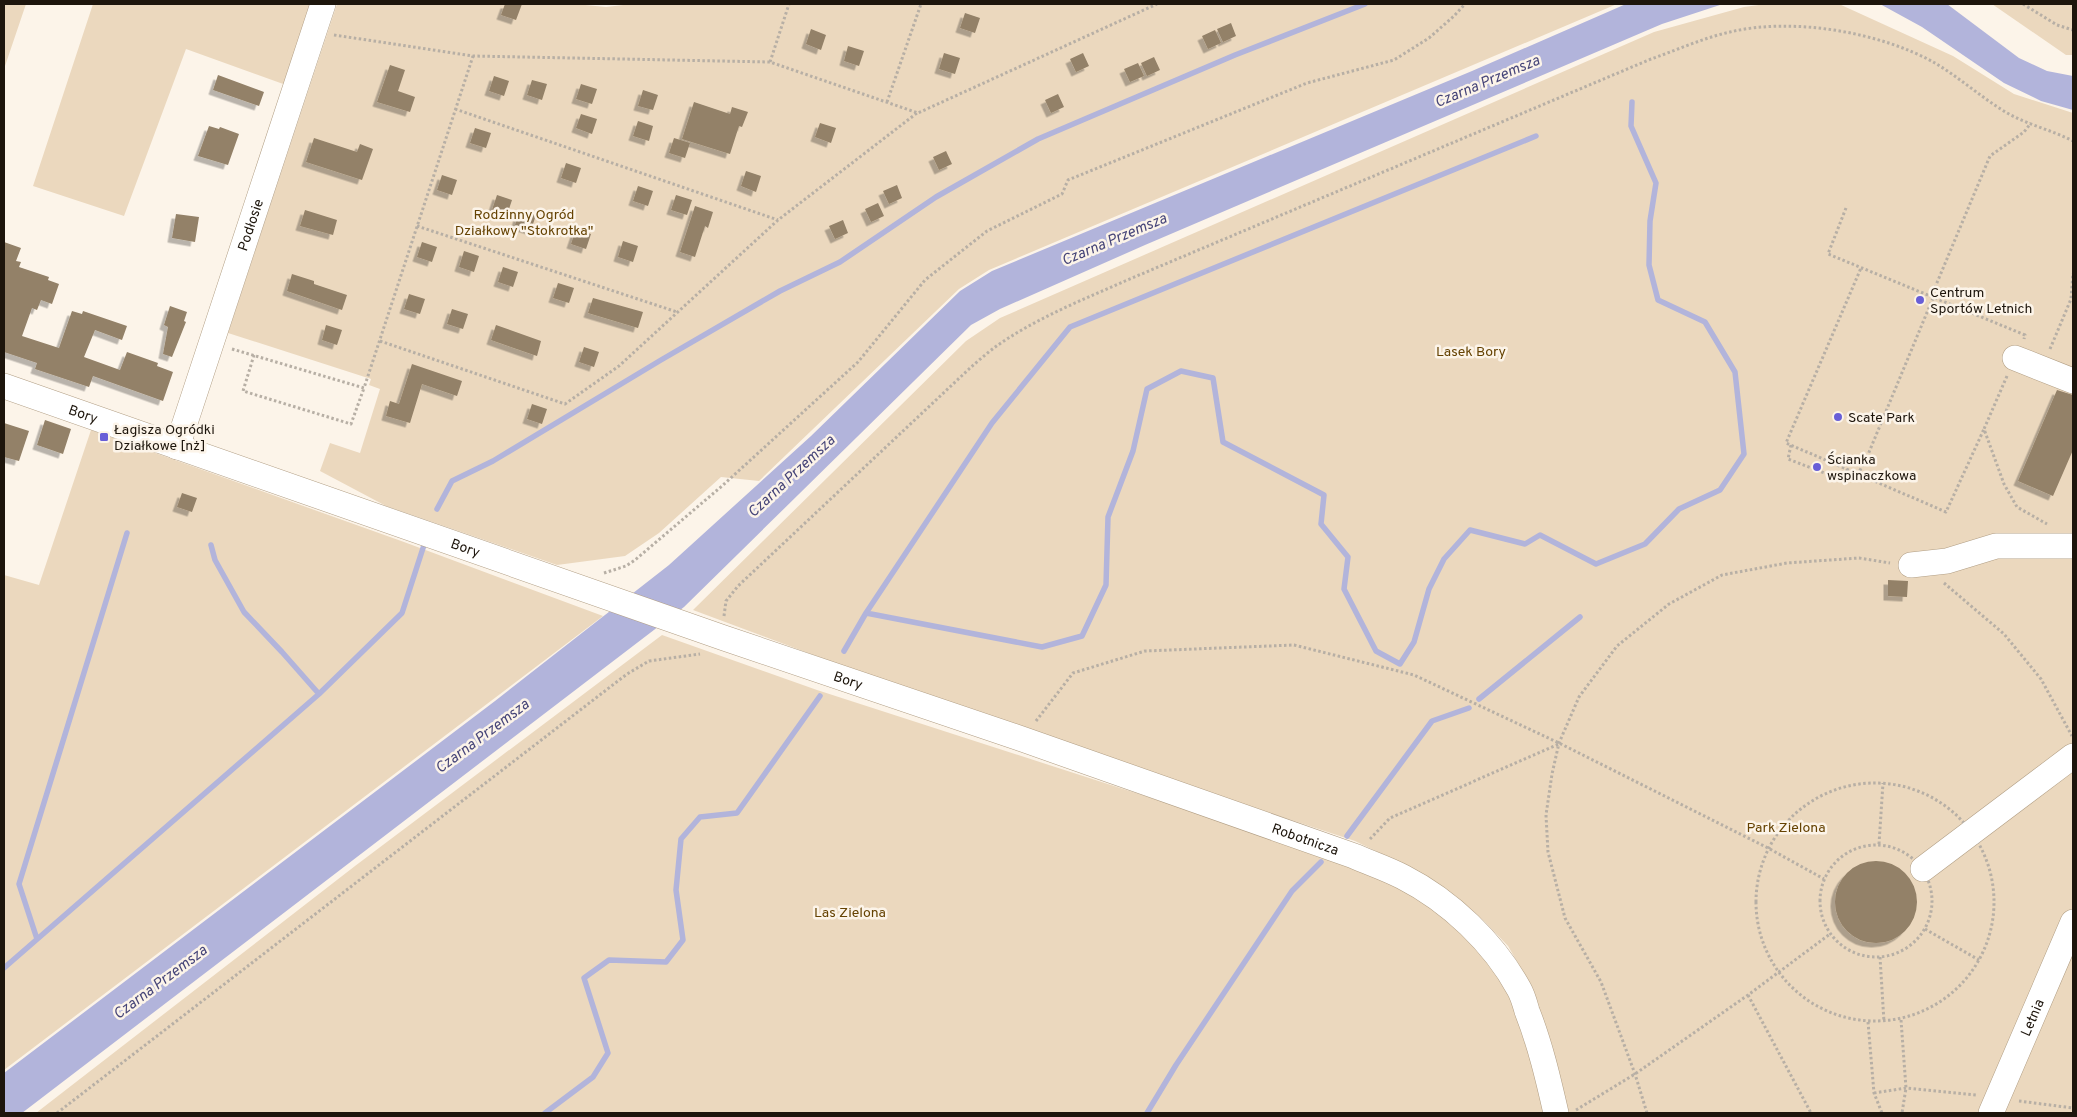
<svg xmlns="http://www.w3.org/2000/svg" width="2077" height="1117" viewBox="0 0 2077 1117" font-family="Overpass,sans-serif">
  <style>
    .green { fill: #ebd8be }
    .water { fill: #b2b4db }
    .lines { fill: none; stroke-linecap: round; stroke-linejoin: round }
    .stream { stroke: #b2b4db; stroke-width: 5.5 }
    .building { fill: #938168; filter: url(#shadow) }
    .minor-casing { stroke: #b19e84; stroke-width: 26 }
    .path { stroke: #b7afa5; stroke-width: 3; stroke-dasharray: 2.5 2.5; stroke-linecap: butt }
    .minor { stroke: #fff; stroke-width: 25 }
    .poi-dot { fill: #685ed7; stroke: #fcf4e9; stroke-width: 2 }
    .labels { text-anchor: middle; stroke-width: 5; stroke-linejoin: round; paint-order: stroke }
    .park-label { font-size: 14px; fill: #654202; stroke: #fcf4e9 }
    .street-label { font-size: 14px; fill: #1d150c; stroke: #fcf4e9 }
    .poi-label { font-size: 14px; fill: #1d150c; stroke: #fcf4e9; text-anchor: start }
    .water-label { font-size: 15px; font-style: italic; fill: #454478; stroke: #fcf4e9 }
  </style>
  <defs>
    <filter id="shadow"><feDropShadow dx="-4.5" dy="4.5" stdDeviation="0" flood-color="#0004"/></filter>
  </defs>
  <rect width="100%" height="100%" fill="#fcf4e9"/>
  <path class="green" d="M 4,4 L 26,4 L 4,69 Z
    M 93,4 L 312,4 L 286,85 L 186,49 L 124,216 L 33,186 Z
    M 337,4 L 575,4 L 606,7 L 632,4 L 1617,4 L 989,270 L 959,289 L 759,481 L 721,477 L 659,533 L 625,556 L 557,565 L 386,506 L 320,471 L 330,443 L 360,453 L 380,389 L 369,385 L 371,379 L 228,333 Z
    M 1766,4 L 1839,4 L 1953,56 L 2014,94 L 2073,113 L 2073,1113 L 1568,1113 L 1526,977 L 1508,946 L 1485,922 L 1457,897 L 1419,872 L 1355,841 L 993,722 L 693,610 L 966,341 L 1000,318 L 1654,32 L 1744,7 Z
    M 1992,4 L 2073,4 L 2073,55 L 2066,55 Z
    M 91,430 L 404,542 L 603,616 L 4,1070 L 4,575 L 39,585 Z
    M 662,635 L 817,690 L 1346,861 C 1378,876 1409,889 1437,910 C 1475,937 1520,1001 1532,1046 C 1539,1068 1542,1091 1547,1113 L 36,1113 L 355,866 Z"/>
  <path class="water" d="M 1626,4 L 1723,4 L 1662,24 L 1145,245 L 1000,309 L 971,325 L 684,607 L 22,1113 L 4,1113 L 4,1073 L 495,701 L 669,565 L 811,436 L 960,291 L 992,271 L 1472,71 Z
    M 1880,4 L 1947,4 L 2019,58 L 2047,71 L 2073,76 L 2073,110 L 2041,101 L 2004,83 L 1922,27 Z"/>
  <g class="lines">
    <path class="stream" d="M 437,509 L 452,481 L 493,461 L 661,360 L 780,291 L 840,262 L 936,197 L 1038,139 L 1235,55 L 1365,4
      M 211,545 L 215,560 L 244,612 L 282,652 L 319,694
      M 866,613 L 1042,647 L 1082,636 L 1106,585 L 1108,517 L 1133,451 L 1147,389 L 1181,371 L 1213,378 L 1223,442 L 1324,495 L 1321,524 L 1348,557 L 1344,589 L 1376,651 L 1400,664 L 1414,642 L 1429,589 L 1444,559 L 1470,530 L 1525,544 L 1540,535 L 1596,564 L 1645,544 L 1679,509 L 1720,490 L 1744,454 L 1735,372 L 1705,322 L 1658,300 L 1649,265 L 1650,221 L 1656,183 L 1631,126 L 1632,102
      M 844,651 L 866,613 L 992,423 L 1070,327 L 1536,136
      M 1479,699 L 1580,617
      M 1347,836 L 1432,721 L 1469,708
      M 37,939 L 19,884 L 127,533
      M 4,968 L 319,694 L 402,613 L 424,545
      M 545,1113 L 593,1077 L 608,1053 L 584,978 L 609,960 L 666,962 L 683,940 L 676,890 L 681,839 L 700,817 L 737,813 L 820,696
      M 1147,1113 L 1176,1065 L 1292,891 L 1321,862"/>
  </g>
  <path class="building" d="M 505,4 L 522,4 L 516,20 L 501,15 Z
    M 965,13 L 980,18 L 975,33 L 960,28 Z
    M 1231,23 L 1236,36 L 1223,42 L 1217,29 Z
    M 811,29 L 826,35 L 821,50 L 806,44 Z
    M 1215,30 L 1221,43 L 1208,49 L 1202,36 Z
    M 848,46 L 864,51 L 859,66 L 844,61 Z
    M 944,53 L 960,58 L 955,74 L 939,69 Z
    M 1083,53 L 1089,66 L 1076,72 L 1070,59 Z
    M 1154,57 L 1160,70 L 1147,76 L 1141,63 Z
    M 1138,63 L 1144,76 L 1130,82 L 1124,69 Z
    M 390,65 L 405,70 L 398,91 L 415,97 L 410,112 L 377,102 Z
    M 218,75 L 264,92 L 259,106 L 213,90 Z
    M 494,76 L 509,81 L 504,96 L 489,91 Z
    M 532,80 L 547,84 L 542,100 L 527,95 Z
    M 581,84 L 597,89 L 592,104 L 576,99 Z
    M 643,90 L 658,95 L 653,110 L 638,106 Z
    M 1058,94 L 1064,107 L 1051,113 L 1045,100 Z
    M 694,102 L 730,114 L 732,107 L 748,112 L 742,127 L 739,126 L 730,154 L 682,139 Z
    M 581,114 L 597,119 L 592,134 L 576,128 Z
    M 638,121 L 653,126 L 649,141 L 633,136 Z
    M 820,123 L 836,128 L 831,143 L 815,137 Z
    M 209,126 L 219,129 L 220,127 L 239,134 L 228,165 L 198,156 Z
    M 475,128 L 491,133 L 486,148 L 470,143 Z
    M 314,138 L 357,152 L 360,144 L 373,149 L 362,180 L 306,162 Z
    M 674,138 L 690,143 L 685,158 L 669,153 Z
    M 946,151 L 952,164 L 939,170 L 933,157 Z
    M 566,163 L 581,168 L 576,183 L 561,178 Z
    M 746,171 L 761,176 L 756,192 L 741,186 Z
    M 442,175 L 457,180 L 452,195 L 437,190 Z
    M 897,185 L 902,198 L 889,204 L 883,191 Z
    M 638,186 L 653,191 L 648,206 L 633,201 Z
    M 497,195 L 512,200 L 507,215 L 492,210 Z
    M 676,195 L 692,200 L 687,215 L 671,210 Z
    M 878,203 L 884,216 L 871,222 L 865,209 Z
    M 695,206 L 713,212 L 708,228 L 705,226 L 695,257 L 680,252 Z
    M 305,210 L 337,220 L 333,235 L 300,226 Z
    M 520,210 L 536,215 L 531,230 L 515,225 Z
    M 176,214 L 199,217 L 195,242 L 172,238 Z
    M 843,220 L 848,233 L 835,239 L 829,226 Z
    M 576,229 L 591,234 L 586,249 L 571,244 Z
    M 623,241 L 638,246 L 633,262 L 618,257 Z
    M 4,242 L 21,248 L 16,261 L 21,262 L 19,267 L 49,277 L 48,280 L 59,284 L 52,304 L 41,300 L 37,310 L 32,308 L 22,336 L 59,348 L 72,311 L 82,314 L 83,311 L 127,326 L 122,340 L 95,330 L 84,357 L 120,370 L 127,352 L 158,363 L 157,366 L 173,372 L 163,401 L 93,376 L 89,387 L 35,369 L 37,363 L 4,352 Z
    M 422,242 L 437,247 L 432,262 L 417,257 Z
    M 464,251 L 479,256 L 474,272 L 459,267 Z
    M 503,267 L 518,272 L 513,287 L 498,282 Z
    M 292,274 L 314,281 L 314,284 L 347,295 L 342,310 L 287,291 Z
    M 558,283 L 574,288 L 569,303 L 553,298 Z
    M 409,294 L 425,299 L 420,314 L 404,309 Z
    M 593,298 L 643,312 L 638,328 L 588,313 Z
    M 170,306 L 187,312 L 184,321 L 186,322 L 172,357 L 163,354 L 168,327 L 164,325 Z
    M 452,309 L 468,314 L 463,329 L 447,324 Z
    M 326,325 L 342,330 L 337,345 L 322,340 Z
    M 496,325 L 541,341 L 537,356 L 491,340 Z
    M 584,347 L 599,352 L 594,367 L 579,362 Z
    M 412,364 L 462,381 L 457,396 L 422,384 L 410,423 L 386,416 L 390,401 L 399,404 Z
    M 2057,390 L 2073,395 L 2073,450 L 2053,496 L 2018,481 Z
    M 532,404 L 547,409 L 542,424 L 527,419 Z
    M 45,420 L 71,429 L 63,454 L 37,445 Z
    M 4,423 L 29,431 L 19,461 L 4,457 Z
    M 182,493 L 197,498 L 192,512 L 177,507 Z
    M 1888,580 L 1908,581 L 1907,597 L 1888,596 Z
    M1835 902a41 41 0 1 1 82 0a41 41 0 1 1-82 0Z"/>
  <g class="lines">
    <g class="minor-casing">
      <g id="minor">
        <path d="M 2015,358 L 2073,381"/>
        <path id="s1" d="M 4,386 L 724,638 L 1022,739 L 1354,856 C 1370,863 1388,869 1403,877 C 1450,901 1494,943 1519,989 C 1523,996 1525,1004 1527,1011 C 1540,1044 1548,1078 1556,1113"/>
        <path id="s2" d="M 177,447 L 323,4"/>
        <path d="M 1911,565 L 1947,561 L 1996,546 L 2073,546"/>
        <path d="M 1923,869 L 2073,756"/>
        <path id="s3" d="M 1991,1113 L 2073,922"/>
      </g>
    </g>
    <path class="path" d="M 2023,4 L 2057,25 L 2073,30
      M 334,35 L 473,56 L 770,62 L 918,113 L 1157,4
      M 770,62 L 789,4
      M 887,102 L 921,4
      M 455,109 L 778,220
      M 1846,208 L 1828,254 L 2025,335 L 2024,339
      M 417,226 L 677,312
      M 1931,297 L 1990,156 L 2024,132 L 2031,123
      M 1933,298 L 1867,457 L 1858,474 L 1946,512 L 1984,429
      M 380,341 L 565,404 L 619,366 L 778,220 L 917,113
      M 232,349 L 364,388 L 473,56
      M 2050,349 L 2071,299 L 2073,273
      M 254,355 L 243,391 L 351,424 L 364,388
      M 2007,376 L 1984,429 L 2004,484 L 2017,507 L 2047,524
      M 1791,445 L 1788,459 L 1840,479 L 1848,469
      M 1858,474 L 1786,443 L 1861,268
      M 604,573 L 626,566 L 635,560 L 722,486 L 858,362 L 925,280 L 987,231 L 1062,194 L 1068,180 L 1307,83 L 1394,60 L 1429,38 L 1454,16 L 1465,4
      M 1944,583 L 2004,634 L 2041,679 L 2072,736
      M 724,616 L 726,601 L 738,586 L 969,369 C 978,361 988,352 998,345 C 1037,318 1082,300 1125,281 L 1651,59 C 1677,50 1703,38 1730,32 C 1792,17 1880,32 1935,63 C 1960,78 1982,98 2007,113 C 2028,125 2052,130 2073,141
      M 1036,721 L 1073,673 L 1145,651 L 1294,645 L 1414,675 L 1559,743 L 1768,848 L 1824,879
      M1756 902a119 119 0 1 1 238 0a119 119 0 1 1-238 0Z
      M 1370,839 L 1390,818 L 1559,744
      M 1879,844 L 1883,783
      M1820 901a56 56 0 1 1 112 0a56 56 0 1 1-112 0Z
      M 1925,929 L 1979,960
      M 1880,957 L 1884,1022
      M 1748,995 L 1811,1113
      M 1901,1020 L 1906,1088 L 1902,1113
      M 1868,1022 L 1874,1093 L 1882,1113
      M 1874,1093 L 1906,1088 L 1976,1095
      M 2019,1101 L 2073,1108
      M 1576,1110 L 1635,1074 L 1748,995 L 1830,934
      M 57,1113 L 627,674 L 649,661 L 700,654
      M 1647,1113 L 1635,1074 L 1601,982 L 1565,918 L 1548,852 L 1546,815 L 1552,774 L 1559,743 L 1579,697 L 1617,646 L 1669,604 L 1722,575 L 1787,563 L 1859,558 L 1890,563"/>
    <use href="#minor" class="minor"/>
  </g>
  <g class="poi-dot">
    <circle cx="1920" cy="300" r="5"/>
    <circle cx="1838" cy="417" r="5"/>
    <rect x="99" y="432" width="10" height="10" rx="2.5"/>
    <circle cx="1817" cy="467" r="5"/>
  </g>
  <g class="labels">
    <g class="park-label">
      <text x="524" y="219">Rodzinny Ogród<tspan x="524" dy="16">Działkowy "Stokrotka"</tspan></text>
      <text x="1471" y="356">Lasek Bory</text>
      <text x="1786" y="832">Park Zielona</text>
      <text x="850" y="917">Las Zielona</text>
    </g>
    <g class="street-label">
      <text dy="5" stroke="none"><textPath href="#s2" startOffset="234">Podłosie</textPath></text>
      <text dy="5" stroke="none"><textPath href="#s1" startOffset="84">Bory</textPath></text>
      <text dy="5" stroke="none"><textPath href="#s1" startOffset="489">Bory</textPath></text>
      <text dy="5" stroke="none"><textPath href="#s1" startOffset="894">Bory</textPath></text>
      <text dy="5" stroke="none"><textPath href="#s1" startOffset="1378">Robotnicza</textPath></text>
      <text dy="5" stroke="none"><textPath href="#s3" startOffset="104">Letnia</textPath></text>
    </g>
    <g class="poi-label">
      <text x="1930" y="297">Centrum<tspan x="1930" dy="16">Sportów Letnich</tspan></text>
      <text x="1848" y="422">Scate Park</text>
      <text x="114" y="434">Łagisza Ogródki<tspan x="114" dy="16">Działkowe [nż]</tspan></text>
      <text x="1827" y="464">Ścianka<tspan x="1827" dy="16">wspinaczkowa</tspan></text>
    </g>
    <g class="water-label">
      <text transform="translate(1487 81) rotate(-23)" y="5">Czarna Przemsza</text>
      <text transform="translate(1114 239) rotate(-23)" y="5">Czarna Przemsza</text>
      <text transform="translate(791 476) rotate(-43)" y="5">Czarna Przemsza</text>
      <text transform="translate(482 736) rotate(-37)" y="5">Czarna Przemsza</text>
      <text transform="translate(160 982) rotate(-37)" y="5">Czarna Przemsza</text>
    </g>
  </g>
  <rect width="2077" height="1117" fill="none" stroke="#1d150c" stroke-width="10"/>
</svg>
